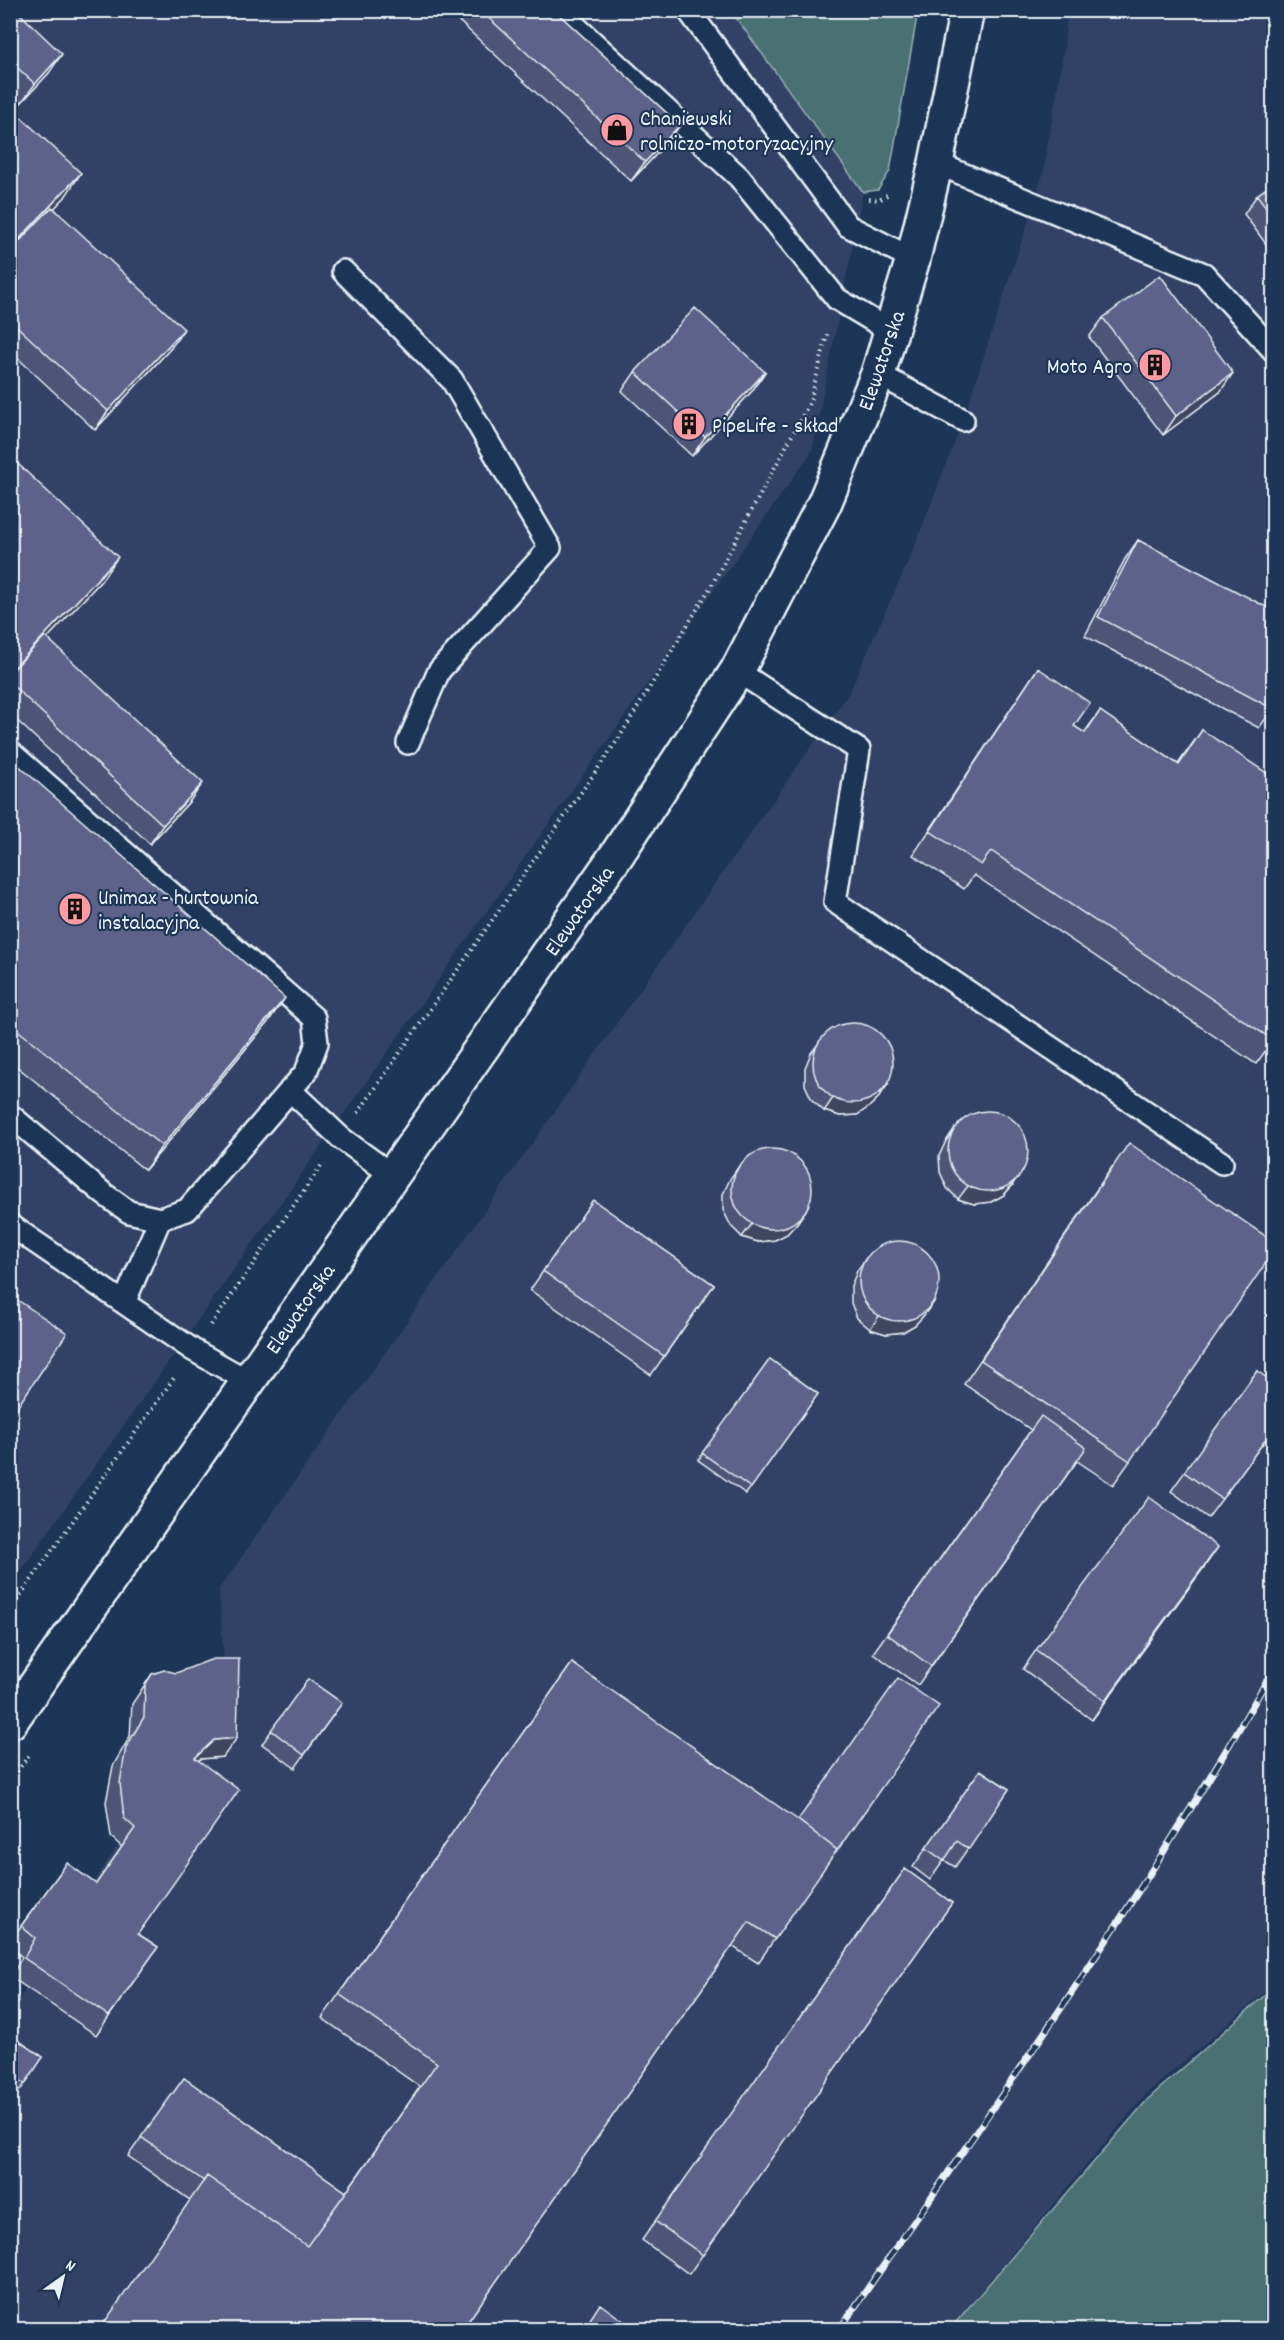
<svg xmlns="http://www.w3.org/2000/svg" width="1284" height="2340" viewBox="0 0 1284 2340" font-family="Dekko,sans-serif">
  <style>
    .built { fill: #304266 }
    .green { fill: #496f72; stroke: #98b0b5; stroke-width: 1.5 }
    .lines { fill: none; stroke-linecap: round; stroke-linejoin: round }
    .service-casing { stroke: #e8f1f8; stroke-width: 26 }
    .tertiary-casing { stroke: #e8f1f8; stroke-width: 38 }
    .path { stroke: #e8f1f8; stroke-width: 4; stroke-dasharray: 1.5 4.5; stroke-linecap: butt }
    .service { stroke: #1d3557; stroke-width: 21 }
    .tertiary { stroke: #1d3557; stroke-width: 33 }
    .rail-casing { stroke: #e8f1f8; stroke-width: 7 }
    .rail { stroke: #1d3557; stroke-width: 4.5; stroke-dasharray: 14; stroke-linecap: butt }
    .wall { fill: #4e5476; stroke: #e8f1f8; stroke-width: 1.5 }
    .shaded-wall { fill: #404560; stroke: #e8f1f8; stroke-width: 1.5 }
    .building { fill: #5b6289; stroke: #e8f1f8; stroke-width: 1.5 }
    .labels { text-anchor: middle; stroke-width: 4.5; stroke-linejoin: round; paint-order: stroke }
    .poi-label { font-size: 22px; fill: #e8f1f8; stroke: #1d3557; text-anchor: start }
    .street-label { font-size: 22px; fill: #e8f1f8; stroke: #1d3557 }
  </style>
  <rect width="100%" height="100%" fill="#1d3557"/>
  <filter id="ink" filterUnits="userSpaceOnUse"><feTurbulence type="fractalNoise" baseFrequency=".0167" numOctaves="2"/><feDisplacementMap in="SourceGraphic" scale="12" xChannelSelector="R" yChannelSelector="G"/><feConvolveMatrix kernelMatrix="1 2 1 2 8 2 1 2 1" color-interpolation-filters="sRGB"/></filter>
  <g filter="url(#ink)">
    <path class="built" d="M 11,11 L 731,11 L 863,192 L 812,451 L 11,1585 Z
      M 1067,11 L 1273,11 L 1273,1985 L 1146,2094 L 949,2329 L 11,2330 L 11,2012 L 225,1678 L 219,1589 L 849,693 L 914,548 L 963,420 L 1034,203 L 1043,174 L 1064,49 Z"/>
    <path class="green" d="M 731,11 L 918,11 L 890,171 L 878,190 L 863,192 Z
      M 1273,1988 L 1273,2329 L 950,2329 L 1148,2099 Z"/>
    <g class="lines">
      <g class="service-casing">
        <path id="service" d="M 558,10 L 739,177 L 837,299 L 892,332
          M 688,10 L 848,226 L 913,259
          M 936,163 L 1204,274 L 1274,351
          M 343,271 L 452,380 L 550,548 L 439,671 L 408,743
          M 878,374 L 963,420
          M 737,671 L 859,750 L 835,902 L 1222,1163
          M 10,752 L 314,1018 L 317,1043 L 306,1072 L 187,1210 L 160,1219 L 129,1212 L 104,1194 L 10,1115
          M 290,1090 L 341,1138 L 392,1175
          M 10,1225 L 193,1350 L 248,1381
          M 124,1303 L 160,1219"/>
      </g>
      <g class="tertiary-casing">
        <path id="tertiary" d="M 10,1722 L 618,853 L 737,671 L 824,504 L 878,374 L 913,259 L 936,163 L 967,10"/>
      </g>
      <path class="path" d="M 869,199 L 879,200 L 890,193
        M 358,1113 L 619,738 L 710,588 L 810,402 L 828,331
        M 211,1325 L 323,1163
        M 10,1610 L 176,1375
        M 10,1781 L 29,1755"/>
      <use href="#service" class="service"/>
      <use href="#tertiary" class="tertiary"/>
      <g class="rail-casing">
        <path id="rail" d="M 839,2330 C 989,2113 1144,1898 1274,1668"/>
      </g>
      <use href="#rail" class="rail"/>
    </g>
    <path class="wall" d="M 10,10 L 49,73 L 21,103 L 10,92 Z
      M 447,10 L 554,10 L 680,125 L 666,144 L 631,181 Z
      M 10,107 L 65,197 L 54,208 L 171,348 L 95,430 L 10,351 Z
      M 1274,183 L 1274,255 L 1244,214 L 1257,195 Z
      M 1103,318 L 1220,392 L 1163,435 L 1089,337 Z
      M 635,372 L 765,372 L 752,391 L 692,456 L 622,391 Z
      M 10,472 L 101,581 L 47,638 L 189,802 L 150,844 L 10,714 Z
      M 1138,540 L 1274,707 L 1259,728 L 1085,636 L 1125,559 Z
      M 1038,668 L 1074,726 L 1084,733 L 1100,711 L 1178,764 L 1202,730 L 1274,1039 L 1256,1064 L 974,875 L 964,889 L 913,855 Z
      M 10,758 L 268,1022 L 145,1170 L 10,1061 Z
      M 821,1040 L 888,1084 L 879,1097 L 869,1107 L 857,1115 L 840,1116 L 824,1111 L 812,1100 L 805,1085 L 805,1068 L 811,1053 Z
      M 955,1128 L 1013,1185 L 1004,1195 L 991,1202 L 974,1204 L 958,1199 L 947,1188 L 940,1172 L 939,1156 L 946,1141 Z
      M 739,1166 L 806,1210 L 797,1223 L 787,1234 L 775,1240 L 758,1242 L 742,1237 L 731,1226 L 723,1210 L 723,1194 L 730,1179 Z
      M 1112,1167 L 1130,1461 L 1113,1485 L 1077,1461 L 918,1685 L 873,1653 L 1031,1430 L 964,1384 Z
      M 593,1200 L 714,1285 L 651,1375 L 530,1290 Z
      M 866,1258 L 924,1315 L 915,1325 L 903,1332 L 886,1334 L 870,1329 L 857,1318 L 851,1303 L 851,1286 L 857,1271 Z
      M 770,1359 L 818,1394 L 746,1494 L 698,1460 Z
      M 1257,1371 L 1274,1428 L 1208,1518 L 1171,1491 Z
      M 1218,1547 L 1092,1720 L 1023,1669 L 1036,1650 Z
      M 572,1663 L 823,1869 L 758,1963 L 732,1946 L 462,2330 L 190,2200 L 128,2156 L 184,2078 L 346,2192 L 420,2087 L 322,2018 Z
      M 152,1674 L 223,1757 L 200,1759 L 199,1760 L 138,1934 L 158,1947 L 96,2035 L 11,1977 L 22,1957 L 10,1947 L 10,1941 L 67,1863 L 96,1884 L 122,1847 L 111,1837 L 106,1802 L 113,1766 L 130,1736 L 132,1704 Z
      M 308,1679 L 342,1703 L 295,1768 L 262,1744 Z
      M 980,1770 L 1009,1789 L 955,1867 L 944,1860 L 930,1880 L 913,1867 Z
      M 905,1869 L 952,1903 L 689,2274 L 642,2240 Z
      M 10,2035 L 43,2057 L 20,2091 L 10,2084 Z"/>
    <path class="shaded-wall" d="M 62,54 L 49,73 L 21,103 L 35,84 Z
      M 680,125 L 666,144 L 631,181 L 645,162 Z
      M 81,173 L 65,197 L 10,255 L 10,249 Z
      M 184,329 L 171,348 L 95,430 L 108,411 Z
      M 765,372 L 752,391 L 692,456 L 705,437 Z
      M 1233,373 L 1220,392 L 1163,435 L 1176,416 Z
      M 118,557 L 101,581 L 10,678 L 10,672 Z
      M 203,783 L 189,802 L 150,844 L 163,825 Z
      M 285,998 L 268,1022 L 145,1170 L 162,1146 Z
      M 888,1084 L 879,1097 L 869,1107 L 857,1115 L 840,1116 L 824,1111 L 833,1098 Z
      M 1022,1172 L 1004,1195 L 991,1202 L 974,1204 L 958,1199 L 968,1186 Z
      M 806,1210 L 797,1223 L 787,1234 L 775,1240 L 758,1242 L 742,1237 L 752,1224 Z
      M 934,1302 L 924,1315 L 915,1325 L 903,1332 L 886,1334 L 870,1329 L 879,1316 Z
      M 1218,1547 L 1205,1566 L 1092,1720 L 1105,1701 Z
      M 237,1738 L 223,1757 L 200,1759 L 182,1777 L 195,1758 L 214,1740 Z"/>
    <path class="building" d="M 10,10 L 16,10 L 62,54 L 35,84 L 10,61 Z
      M 480,10 L 554,10 L 680,125 L 645,162 Z
      M 10,107 L 81,173 L 10,249 Z
      M 1274,183 L 1274,218 L 1257,195 Z
      M 52,207 L 184,329 L 108,411 L 10,320 L 10,251 Z
      M 1160,275 L 1233,373 L 1176,416 L 1103,318 Z
      M 695,308 L 765,372 L 705,437 L 635,372 Z
      M 18,464 L 118,557 L 10,672 L 10,472 Z
      M 1138,540 L 1274,611 L 1274,707 L 1273,709 L 1098,617 Z
      M 45,636 L 203,783 L 163,825 L 10,683 L 10,673 Z
      M 1038,668 L 1090,703 L 1074,726 L 1085,733 L 1100,711 L 1179,765 L 1202,730 L 1274,778 L 1273,1040 L 991,851 L 981,865 L 930,831 Z
      M 10,758 L 285,998 L 162,1146 L 10,1024 Z
      M813 1063a40 40 0 1 1 80 0a40 40 0 1 1-80 0Z
      M948 1151a40 40 0 1 1 80 0a40 40 0 1 1-80 0Z
      M 1129,1143 L 1274,1242 L 1274,1251 L 1130,1461 L 981,1360 Z
      M732 1189a40 40 0 1 1 80 0a40 40 0 1 1-80 0Z
      M 593,1200 L 714,1285 L 664,1356 L 543,1271 Z
      M859 1281a40 40 0 1 1 80 0a40 40 0 1 1-80 0Z
      M 10,1295 L 67,1333 L 10,1418 Z
      M 770,1359 L 818,1394 L 751,1488 L 702,1453 Z
      M 1257,1371 L 1274,1383 L 1274,1428 L 1222,1499 L 1184,1472 Z
      M 1041,1416 L 1086,1448 L 931,1666 L 887,1634 Z
      M 1149,1497 L 1218,1547 L 1105,1701 L 1036,1650 Z
      M 213,1659 L 239,1659 L 237,1738 L 214,1740 L 195,1758 L 239,1790 L 138,1934 L 158,1947 L 109,2016 L 24,1958 L 35,1938 L 21,1926 L 67,1863 L 96,1884 L 135,1828 L 124,1818 L 120,1783 L 126,1747 L 144,1717 L 145,1685 L 152,1674 L 164,1670 L 176,1673 Z
      M 572,1663 L 798,1820 L 837,1850 L 775,1939 L 749,1922 L 462,2330 L 99,2330 L 207,2176 L 307,2246 L 349,2188 L 437,2063 L 339,1994 Z
      M 898,1678 L 939,1706 L 834,1855 L 837,1850 L 798,1820 Z
      M 308,1679 L 342,1703 L 304,1755 L 271,1730 Z
      M 980,1770 L 1009,1789 L 969,1849 L 957,1841 L 944,1861 L 926,1848 Z
      M 905,1869 L 952,1903 L 703,2255 L 655,2221 Z
      M 10,2035 L 43,2057 L 25,2084 L 10,2074 Z
      M 184,2078 L 346,2192 L 307,2246 L 207,2176 L 204,2181 L 141,2137 Z
      M 600,2304 L 636,2330 L 583,2330 Z"/>
  </g>
  <defs>
    <g id="shop-disc" transform="scale(1.725)"><circle r="9.5" fill="#ff9aa2" stroke="#1d3557"/><path d="M-5-2.5h2.3a2.7 3.5 0 0 1 5.4 0H5L5.5 6h-11ZM-1.5-2.5h3a1.5 2.3 0 0 0-3 0Z" fill="#111"/></g>
    <g id="building-disc" transform="scale(1.725)"><circle r="9.5" fill="#ff9aa2" stroke="#1d3557"/><path d="M-4-6H4V6H1V3H-1V6H-4ZM-2.5-4.3h1.7v1.8h-1.7ZM.8-4.3h1.7v1.8H.8ZM-2.5-1h1.7V.8h-1.7ZM.8-1h1.7V.8H.8Z" fill="#111"/></g>
  </defs>
  <g fill-rule="evenodd">
    <use href="#shop-disc" x="617" y="130"/>
    <use href="#building-disc" x="1155" y="365"/>
    <use href="#building-disc" x="689" y="424"/>
    <use href="#building-disc" x="75" y="909"/>
  </g>
  <g class="labels">
    <g class="poi-label">
      <text x="640" y="125">Chaniewski<tspan x="640" dy="25">rolniczo-motoryzacyjny</tspan></text>
      <text x="1132" y="373" text-anchor="end">Moto Agro</text>
      <text x="712" y="432">PipeLife - skład</text>
      <text x="98" y="904">Unimax - hurtownia<tspan x="98" dy="25">instalacyjna</tspan></text>
    </g>
    <g class="street-label">
      <text transform="translate(880 360) rotate(-71)" y="8">Elewatorska</text>
      <text transform="translate(578 910) rotate(-55)" y="8">Elewatorska</text>
      <text transform="translate(299 1308) rotate(-55)" y="8">Elewatorska</text>
    </g>
  </g>
  <rect width="1284" height="2340" fill="none" stroke="#1d3557" stroke-width="36"/>
  <rect x="18" y="18" width="1248" height="2304" fill="none" stroke="#e8f1f8" stroke-width="2" filter="url(#ink)"/>
  <g transform="translate(63 2277) rotate(34)" stroke="#1d3557" stroke-width="4.5" paint-order="stroke">
  <path d="M0-4.5L10 22L0 15L-10 22Z" fill="#e8f1f8"/>
  <text y="-9" font-size="16" font-weight="bold" text-anchor="middle" fill="#e8f1f8">N</text>
  </g>
</svg>
